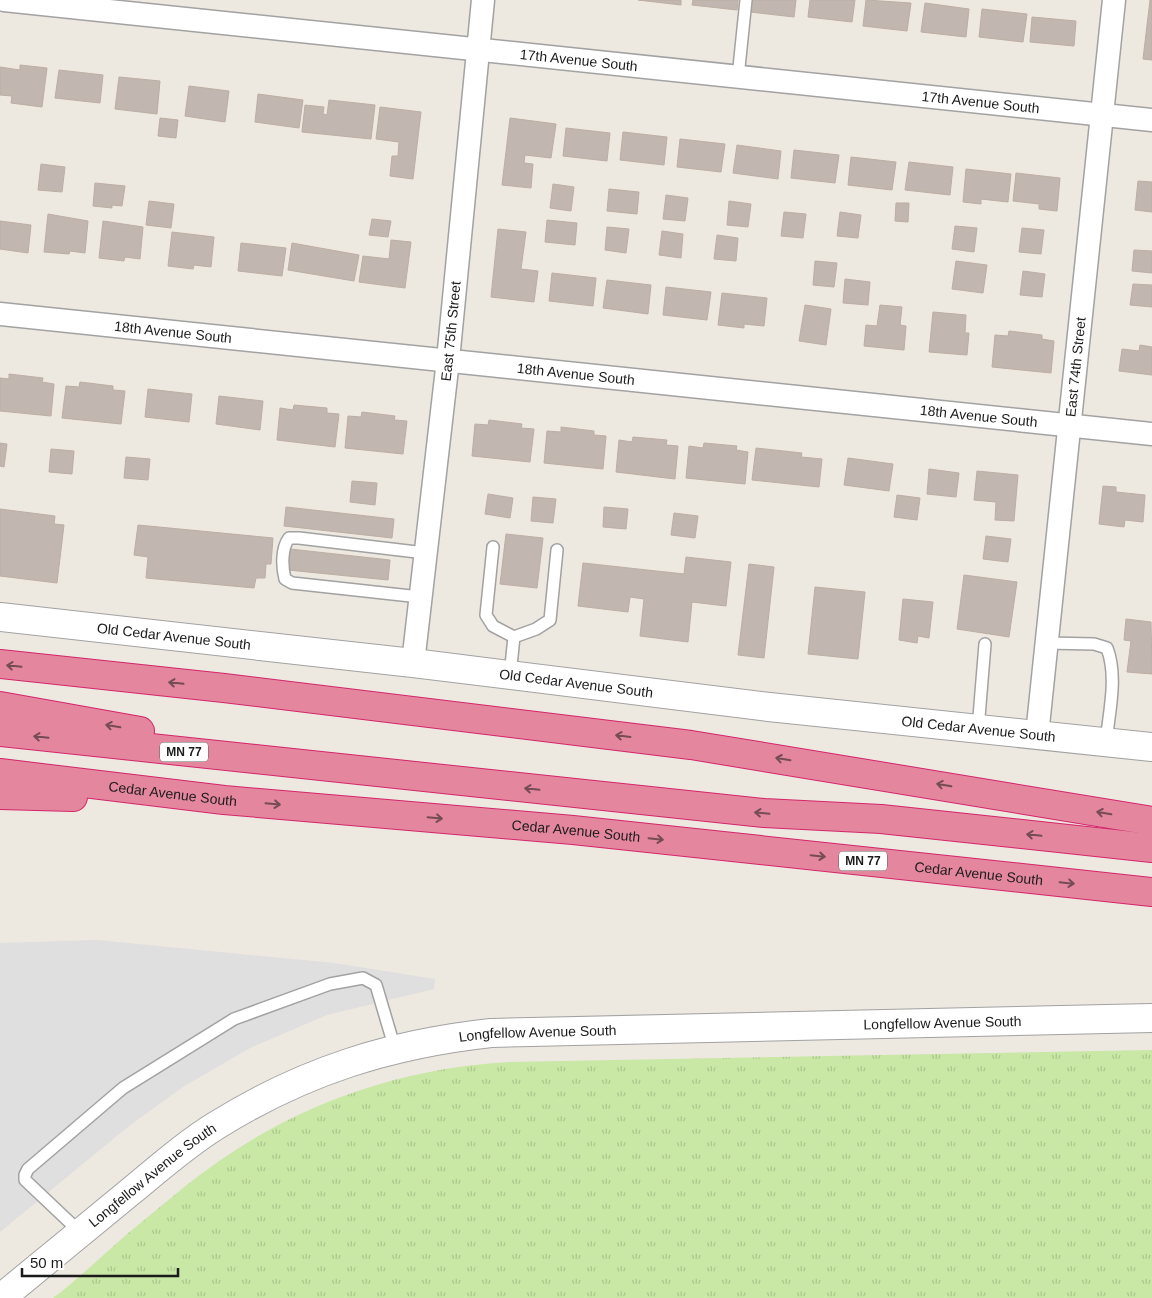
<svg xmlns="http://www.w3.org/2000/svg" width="1152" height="1298" viewBox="0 0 1152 1298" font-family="Helvetica,sans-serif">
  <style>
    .grass { fill: url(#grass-tufts) }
    .parking { fill: #dfdfdf }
    .building { fill: #c1b7b0; stroke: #beada3 }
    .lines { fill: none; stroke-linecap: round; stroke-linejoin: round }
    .service-casing { stroke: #a2a2a2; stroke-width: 14 }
    .minor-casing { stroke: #a2a2a2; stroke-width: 25 }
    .tertiary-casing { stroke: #a2a2a2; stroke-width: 30 }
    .motorway-casing { stroke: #d3256a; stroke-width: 30 }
    .service { stroke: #fff; stroke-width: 11 }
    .minor { stroke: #fff; stroke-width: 22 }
    .tertiary { stroke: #fff; stroke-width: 28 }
    .motorway { stroke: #e4879e; stroke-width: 28 }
    .oneway { stroke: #754c56 }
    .labels { text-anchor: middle; stroke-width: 4; stroke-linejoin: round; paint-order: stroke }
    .shield { fill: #fff; stroke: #5f5f5f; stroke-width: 1 }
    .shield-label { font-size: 12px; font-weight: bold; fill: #1b1b1b }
    .street-label { font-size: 14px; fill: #1b1b1b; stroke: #fff }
  </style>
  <defs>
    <pattern id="grass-tufts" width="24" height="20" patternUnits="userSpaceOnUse" patternTransform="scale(1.25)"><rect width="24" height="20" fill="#c9e7a5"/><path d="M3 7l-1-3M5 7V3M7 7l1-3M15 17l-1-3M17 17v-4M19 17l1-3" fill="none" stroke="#acc68d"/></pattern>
  </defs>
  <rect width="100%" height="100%" fill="#ede8e0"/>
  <path class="grass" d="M 1152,1050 L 1152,1298 L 53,1298 C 72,1284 90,1267 108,1251 C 132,1229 158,1209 183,1188 C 278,1111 388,1069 509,1062 Z"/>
  <path class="parking" d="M 97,940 L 334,963 L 435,979 L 434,989 L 327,1015 L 250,1048 L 183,1087 L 129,1126 L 0,1232 L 0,943 Z"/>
  <path class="building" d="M 638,0 L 681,0 L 681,5 Z
    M 693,0 L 738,0 L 737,10 L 692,5 Z
    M 751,0 L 796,0 L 794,17 L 750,12 Z
    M 810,0 L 855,0 L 852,22 L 808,17 Z
    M 866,0 L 911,3 L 907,31 L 863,26 Z
    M 1150,0 L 1152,0 L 1152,60 L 1143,59 Z
    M 925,3 L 969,9 L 966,37 L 921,32 Z
    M 982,9 L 1027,14 L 1023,42 L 979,37 Z
    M 1032,17 L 1076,21 L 1074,46 L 1030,42 Z
    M 20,65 L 47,68 L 42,107 L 11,103 L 12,96 L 0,95 L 0,67 L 20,70 Z
    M 59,70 L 103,75 L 100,103 L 55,98 Z
    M 119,77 L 160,81 L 157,114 L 115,109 Z
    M 189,86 L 229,91 L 225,122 L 185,116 Z
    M 258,94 L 303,100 L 299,128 L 255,122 Z
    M 329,100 L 375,105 L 371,139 L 302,132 L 305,105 L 324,107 L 323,114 L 327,115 Z
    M 380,107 L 421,112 L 413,179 L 390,176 L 392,156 L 398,156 L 399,142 L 376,139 Z
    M 160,118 L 178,120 L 176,138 L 158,136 Z
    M 510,118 L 556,124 L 551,158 L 525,155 L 524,163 L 533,164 L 531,188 L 502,185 Z
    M 566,128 L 610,133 L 607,161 L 563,156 Z
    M 623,132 L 667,137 L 664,165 L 620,160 Z
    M 680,139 L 725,144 L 721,172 L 677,167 Z
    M 737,145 L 781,151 L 778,179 L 733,173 Z
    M 794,150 L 839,155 L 835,183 L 791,178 Z
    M 851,157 L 896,162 L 892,190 L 848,185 Z
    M 909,162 L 953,167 L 950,195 L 905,190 Z
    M 41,164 L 65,167 L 62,192 L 38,190 Z
    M 966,169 L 1011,174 L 1008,202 L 981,199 L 981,204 L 963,202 Z
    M 1016,173 L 1060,178 L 1057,211 L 1039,209 L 1039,204 L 1013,201 Z
    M 1138,181 L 1152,182 L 1152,212 L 1135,210 Z
    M 95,183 L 125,186 L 122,206 L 112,205 L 112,208 L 93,206 Z
    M 553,184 L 574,187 L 571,211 L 550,208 Z
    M 609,189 L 639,192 L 637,214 L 607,211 Z
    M 666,195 L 688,198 L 685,221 L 663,219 Z
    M 149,201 L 174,204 L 171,228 L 146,225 Z
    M 729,201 L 751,204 L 748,227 L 727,225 Z
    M 896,203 L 909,203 L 908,222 L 895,221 Z
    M 784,212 L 806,214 L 803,238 L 781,236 Z
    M 840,212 L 861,215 L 858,238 L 837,236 Z
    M 48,214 L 88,221 L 85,253 L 70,251 L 69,254 L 44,252 Z
    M 372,219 L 391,221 L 388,237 L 369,235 Z
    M 547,220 L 577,223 L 575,245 L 545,242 Z
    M 0,221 L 31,225 L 28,253 L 0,249 Z
    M 103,221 L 143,227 L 140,259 L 125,257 L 124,261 L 99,258 Z
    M 955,226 L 977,228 L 974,252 L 952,249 Z
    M 607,227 L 629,229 L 626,253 L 605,250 Z
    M 1022,228 L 1044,230 L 1041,254 L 1019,252 Z
    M 498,229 L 526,232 L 521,269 L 538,271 L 534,302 L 491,297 Z
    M 662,231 L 683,234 L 681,258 L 659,255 Z
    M 172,232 L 214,237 L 211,267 L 194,265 L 193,269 L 168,266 Z
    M 717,235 L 738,238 L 736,261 L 714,259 Z
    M 391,240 L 411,242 L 405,288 L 359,282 L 363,256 L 389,259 Z
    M 241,243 L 286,248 L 282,276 L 238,271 Z
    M 292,243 L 359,255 L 354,281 L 288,270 Z
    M 1134,250 L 1152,251 L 1152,273 L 1132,271 Z
    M 815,261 L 837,263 L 834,287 L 813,285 Z
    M 956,261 L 987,265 L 983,293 L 952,289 Z
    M 1023,271 L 1045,274 L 1042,297 L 1020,295 Z
    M 552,273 L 596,278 L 593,306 L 549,301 Z
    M 845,279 L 870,282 L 868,305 L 843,303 Z
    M 607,280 L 651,285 L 648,314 L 603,308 Z
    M 1133,284 L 1152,285 L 1152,307 L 1130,305 Z
    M 666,287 L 711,292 L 707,320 L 663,315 Z
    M 722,293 L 767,298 L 764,326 L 744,324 L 744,328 L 718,325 Z
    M 805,305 L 831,309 L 826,345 L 799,341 Z
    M 880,305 L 902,307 L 900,325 L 906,326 L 904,350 L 864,346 L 866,325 L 877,326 Z
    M 933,312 L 966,315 L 965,333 L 969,333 L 967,355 L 929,352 Z
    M 1009,331 L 1042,335 L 1042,339 L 1054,341 L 1051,373 L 992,367 L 995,335 L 1008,336 Z
    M 1140,345 L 1152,347 L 1152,375 L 1119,371 L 1122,349 L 1139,351 Z
    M 9,374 L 43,378 L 42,382 L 54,384 L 51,416 L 0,411 L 0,378 L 9,379 Z
    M 80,382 L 113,386 L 113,390 L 125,391 L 121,424 L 62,418 L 66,386 L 79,387 Z
    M 148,389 L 192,394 L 189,422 L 145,417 Z
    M 219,396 L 263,401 L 260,430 L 216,424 Z
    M 294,405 L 327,408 L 327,413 L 339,414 L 335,447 L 277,440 L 280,408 L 293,410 Z
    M 362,412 L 395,416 L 394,420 L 407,421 L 403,454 L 345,448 L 348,416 L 361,417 Z
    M 489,420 L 522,424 L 521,428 L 534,429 L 530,462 L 472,456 L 475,424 L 488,425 Z
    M 561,427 L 594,431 L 594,435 L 606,436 L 603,469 L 544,463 L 547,431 L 561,432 Z
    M 633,437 L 667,440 L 666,445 L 678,446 L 675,479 L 616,472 L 619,440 L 632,442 Z
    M 0,443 L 7,444 L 4,467 L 0,466 Z
    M 704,443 L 737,446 L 736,450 L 748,452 L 745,484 L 686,478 L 689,446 L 703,448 Z
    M 756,448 L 802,453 L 801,457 L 822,459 L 819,487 L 752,480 Z
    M 51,449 L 74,451 L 72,474 L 49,472 Z
    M 126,457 L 150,459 L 148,480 L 124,478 Z
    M 848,458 L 893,464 L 889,491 L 844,485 Z
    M 929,469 L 959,473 L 956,497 L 927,494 Z
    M 977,471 L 1018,475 L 1014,521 L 995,520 L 996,502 L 974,500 Z
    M 352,481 L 377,483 L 375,505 L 350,502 Z
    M 1103,486 L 1116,487 L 1116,492 L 1145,495 L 1143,522 L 1125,520 L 1124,527 L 1099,524 Z
    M 488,494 L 513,498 L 510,518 L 485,514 Z
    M 897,495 L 920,498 L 917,520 L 894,517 Z
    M 533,497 L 556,499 L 553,523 L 531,521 Z
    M 286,507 L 394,519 L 392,538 L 284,526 Z
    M 604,507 L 628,509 L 626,529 L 603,527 Z
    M 0,509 L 55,516 L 54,524 L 64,525 L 57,583 L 0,576 Z
    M 674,513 L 698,516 L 695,538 L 671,535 Z
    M 138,525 L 273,538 L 271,564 L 266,564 L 265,578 L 256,578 L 254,588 L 146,578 L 148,557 L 134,555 Z
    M 506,534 L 543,538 L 537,588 L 500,584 Z
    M 986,536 L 1011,539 L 1008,562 L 983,559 Z
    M 290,549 L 390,560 L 388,580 L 288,570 Z
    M 686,557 L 731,562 L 726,606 L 692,602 L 688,642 L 640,636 L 644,599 L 630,597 L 628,612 L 578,606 L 583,563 L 684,574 Z
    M 749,564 L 774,567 L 764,658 L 738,655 Z
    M 964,575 L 1017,582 L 1009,637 L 957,629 Z
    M 815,587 L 865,592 L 858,659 L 808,654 Z
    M 903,599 L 933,602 L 929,638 L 918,636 L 917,643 L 899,640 Z
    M 1126,619 L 1151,622 L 1152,674 L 1127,672 L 1131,641 L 1124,640 Z"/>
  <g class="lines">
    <g class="service-casing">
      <path id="service" d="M 738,77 L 746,0
        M 493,547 L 486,615 L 493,626 L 514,637 L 536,629 L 550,620 L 557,550
        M 420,597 L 292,583 L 285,579 C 282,567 281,549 289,538 L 299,538 L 425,553
        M 1047,643 L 1094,644 L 1107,648 C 1118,677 1109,712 1106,742
        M 510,675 L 514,637
        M 978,729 L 985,644
        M 81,1233 L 25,1180 L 25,1175 L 28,1169 L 123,1088 L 234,1019 L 330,984 L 363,978 L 376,985 L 395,1049"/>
    </g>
    <g class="minor-casing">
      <g id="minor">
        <path id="s1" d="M 4,0 L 1152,120"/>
        <path id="s2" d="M 0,314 L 1152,434"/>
        <path id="s3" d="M 413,663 L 448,360 L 483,0"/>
        <path id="s4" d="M 1037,735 L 1114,0"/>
      </g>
    </g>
    <g class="tertiary-casing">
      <g id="tertiary">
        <path id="s5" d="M 0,617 L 413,663 L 769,707 L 1152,747"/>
        <path id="s6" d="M 1,1298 C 44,1263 87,1227 130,1192 C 158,1169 186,1144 217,1125 C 304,1071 390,1044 491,1033 L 1152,1018"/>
      </g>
    </g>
    <g class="motorway-casing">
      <g id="motorway">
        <path d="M 0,664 L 224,688 L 691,745 L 1152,821"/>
        <path d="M 0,706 L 140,731"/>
        <path d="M 0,732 L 764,813 L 881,819 L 1152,848"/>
        <path id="s7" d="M 0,773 L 224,800 L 573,830 L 1152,892"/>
        <path d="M 0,795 L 73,797"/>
      </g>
    </g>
    <use href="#service" class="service"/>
    <use href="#minor" class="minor"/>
    <use href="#tertiary" class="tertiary"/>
    <use href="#motorway" class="motorway"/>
  </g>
  <defs><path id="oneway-shaft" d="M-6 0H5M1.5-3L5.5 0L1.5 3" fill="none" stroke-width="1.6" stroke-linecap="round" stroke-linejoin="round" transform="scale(1.25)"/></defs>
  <g class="oneway">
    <use href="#oneway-shaft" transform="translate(14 666) rotate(-174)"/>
    <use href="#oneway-shaft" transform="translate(176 683) rotate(-174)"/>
    <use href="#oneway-shaft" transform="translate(113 726) rotate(-170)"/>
    <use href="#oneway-shaft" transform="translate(623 736) rotate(-173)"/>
    <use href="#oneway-shaft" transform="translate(41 737) rotate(-174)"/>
    <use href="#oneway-shaft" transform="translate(783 759) rotate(-171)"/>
    <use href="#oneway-shaft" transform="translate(944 785) rotate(-170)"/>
    <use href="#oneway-shaft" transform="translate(532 789) rotate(-174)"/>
    <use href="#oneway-shaft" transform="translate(273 804) rotate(5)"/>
    <use href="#oneway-shaft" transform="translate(762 813) rotate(-175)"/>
    <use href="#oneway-shaft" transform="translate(1104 813) rotate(-170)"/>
    <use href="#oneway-shaft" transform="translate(435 818) rotate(5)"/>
    <use href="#oneway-shaft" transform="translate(1034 835) rotate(-174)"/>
    <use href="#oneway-shaft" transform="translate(656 839) rotate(6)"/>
    <use href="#oneway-shaft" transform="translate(818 856) rotate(6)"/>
    <use href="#oneway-shaft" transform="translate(1067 883) rotate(6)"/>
  </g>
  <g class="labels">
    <g class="shield">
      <rect x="160" y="742.5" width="48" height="19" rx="4"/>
      <rect x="839" y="851.5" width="48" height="19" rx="4"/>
    </g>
    <g class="shield-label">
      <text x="184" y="756">MN 77</text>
      <text x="863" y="865">MN 77</text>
    </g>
    <g class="street-label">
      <text dy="5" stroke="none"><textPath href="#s1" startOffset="578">17th Avenue South</textPath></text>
      <text dy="5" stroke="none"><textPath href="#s1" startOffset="982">17th Avenue South</textPath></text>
      <text dy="5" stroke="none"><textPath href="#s2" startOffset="174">18th Avenue South</textPath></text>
      <text dy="5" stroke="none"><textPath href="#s3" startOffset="334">East 75th Street</textPath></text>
      <text dy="5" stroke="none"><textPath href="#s4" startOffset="370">East 74th Street</textPath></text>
      <text dy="5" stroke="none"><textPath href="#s2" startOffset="579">18th Avenue South</textPath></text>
      <text dy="5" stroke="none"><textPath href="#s2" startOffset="984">18th Avenue South</textPath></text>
      <text dy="5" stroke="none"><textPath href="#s5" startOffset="175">Old Cedar Avenue South</textPath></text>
      <text dy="5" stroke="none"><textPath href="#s5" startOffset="580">Old Cedar Avenue South</textPath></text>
      <text dy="5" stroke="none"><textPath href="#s5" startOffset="985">Old Cedar Avenue South</textPath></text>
      <text dy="5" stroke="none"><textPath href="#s7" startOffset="174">Cedar Avenue South</textPath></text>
      <text dy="5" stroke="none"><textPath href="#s7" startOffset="579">Cedar Avenue South</textPath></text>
      <text dy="5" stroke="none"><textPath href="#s7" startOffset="984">Cedar Avenue South</textPath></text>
      <text dy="5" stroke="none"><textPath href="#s6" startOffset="1020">Longfellow Avenue South</textPath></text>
      <text dy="5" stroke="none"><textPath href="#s6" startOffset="615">Longfellow Avenue South</textPath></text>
      <text dy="5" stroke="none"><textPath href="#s6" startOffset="195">Longfellow Avenue South</textPath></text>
    </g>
  </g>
  <path d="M22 1268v8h156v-8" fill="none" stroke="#1b1b1b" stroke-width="2.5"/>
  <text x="30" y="1268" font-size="15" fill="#1b1b1b" stroke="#ffffff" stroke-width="4" paint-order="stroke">50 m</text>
</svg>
